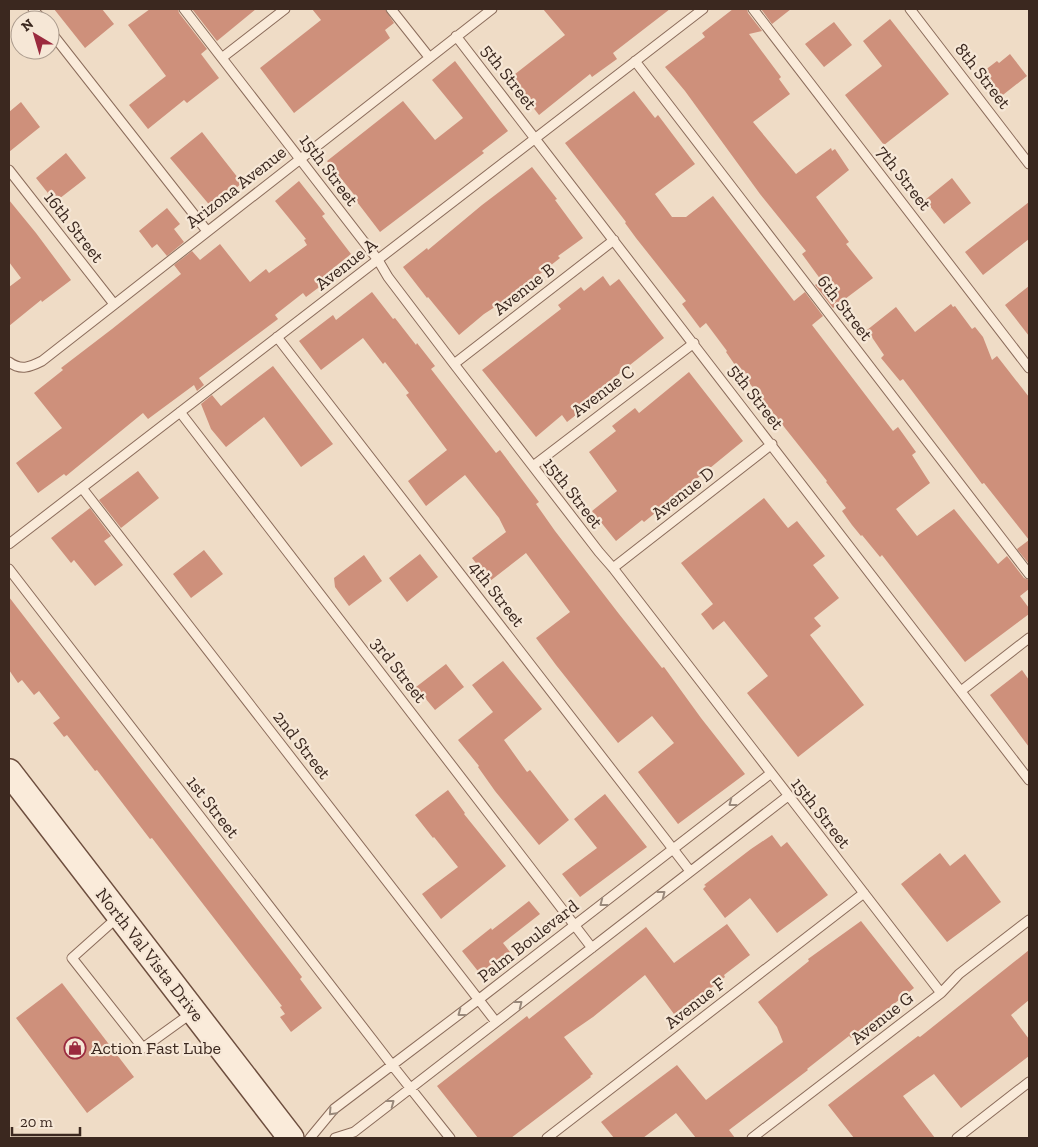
<svg xmlns="http://www.w3.org/2000/svg" width="1038" height="1147" viewBox="0 0 1038 1147" font-family="'Zilla Slab',serif">
  <style>
    .building { fill: #ce907b }
    .lines { fill: none; stroke-linecap: round; stroke-linejoin: round }
    .lane-casing { stroke: #8b6c5b; stroke-width: 11 }
    .secondary-casing { stroke: #6d4e3e; stroke-width: 28 }
    .lane { stroke: #faebda; stroke-width: 9 }
    .secondary { stroke: #faebda; stroke-width: 25 }
    .oneway { stroke: #9a8a7c }
    .labels { text-anchor: middle; stroke-width: 4.5; stroke-linejoin: round; paint-order: stroke }
    .street-label { font-size: 18px; fill: #3b281f; stroke: #f6e7d6 }
    .poi-label { font-size: 18px; fill: #3b281f; stroke: #f6e7d6; text-anchor: start }
  </style>
  <rect width="100%" height="100%" fill="#efdcc6"/>
  <path class="building" d="M 54,9 L 102,9 L 114,24 L 85,48 Z
    M 150,9 L 178,9 L 179,13 L 207,49 L 201,54 L 219,78 L 187,103 L 184,100 L 148,129 L 129,105 L 166,76 L 128,25 Z
    M 192,9 L 256,9 L 217,41 Z
    M 312,9 L 385,9 L 394,23 L 385,30 L 390,38 L 294,113 L 260,68 L 321,20 Z
    M 543,9 L 670,9 L 613,53 L 617,59 L 592,77 L 590,74 L 539,115 L 510,78 L 565,35 Z
    M 733,9 L 747,9 L 748,13 L 762,31 L 749,34 L 781,77 L 779,79 L 790,94 L 753,122 L 796,174 L 831,148 L 832,151 L 835,149 L 849,170 L 816,197 L 849,242 L 846,244 L 873,278 L 833,308 L 815,285 L 821,280 L 802,254 L 806,251 L 760,194 L 685,91 L 665,67 L 705,37 L 702,33 Z
    M 761,9 L 791,9 L 772,24 Z
    M 890,19 L 949,94 L 884,145 L 845,95 L 882,66 L 863,41 Z
    M 834,22 L 852,45 L 824,67 L 805,44 Z
    M 1010,54 L 1027,76 L 999,98 L 980,74 L 997,61 L 999,63 Z
    M 455,61 L 508,131 L 482,151 L 484,153 L 380,232 L 354,198 L 356,197 L 327,161 L 403,101 L 435,140 L 463,118 L 432,80 Z
    M 634,91 L 655,118 L 658,115 L 695,164 L 655,194 L 672,217 L 686,217 L 713,196 L 794,301 L 805,292 L 823,316 L 812,325 L 893,431 L 898,427 L 916,452 L 912,455 L 930,483 L 896,509 L 917,536 L 954,509 L 998,564 L 1007,556 L 1024,578 L 1029,580 L 1029,589 L 1020,596 L 1029,608 L 1029,614 L 965,662 L 882,555 L 880,557 L 862,535 L 861,536 L 852,525 L 842,511 L 846,508 L 826,482 L 827,481 L 735,365 L 726,352 L 727,351 L 706,323 L 700,328 L 682,304 L 686,301 L 636,238 L 625,223 L 626,222 L 565,143 Z
    M 21,102 L 40,127 L 9,152 L 9,112 Z
    M 202,132 L 242,183 L 212,208 L 170,158 Z
    M 66,153 L 86,178 L 55,202 L 36,178 Z
    M 532,167 L 557,199 L 555,200 L 583,238 L 558,256 L 560,258 L 512,296 L 484,314 L 459,335 L 428,297 L 427,298 L 403,267 L 427,248 L 428,250 L 482,205 Z
    M 952,178 L 971,203 L 944,224 L 925,200 Z
    M 299,181 L 325,214 L 322,216 L 351,254 L 326,274 L 330,279 L 306,297 L 303,293 L 275,315 L 278,319 L 199,378 L 204,385 L 197,391 L 194,385 L 148,419 L 143,413 L 66,476 L 64,474 L 38,493 L 16,463 L 62,428 L 34,393 L 63,370 L 61,368 L 112,329 L 181,274 L 174,265 L 192,251 L 200,260 L 220,244 L 250,282 L 266,269 L 269,273 L 307,245 L 304,240 L 306,239 L 275,201 Z
    M 9,200 L 36,233 L 71,280 L 42,302 L 41,300 L 9,326 L 9,287 L 21,278 L 9,262 Z
    M 1029,202 L 1029,239 L 983,275 L 965,252 Z
    M 167,208 L 180,224 L 174,229 L 184,242 L 167,256 L 157,244 L 152,248 L 139,231 Z
    M 603,276 L 610,286 L 619,279 L 664,338 L 587,399 L 590,404 L 567,422 L 562,415 L 536,437 L 482,370 L 561,309 L 558,305 L 581,287 L 584,291 Z
    M 1029,286 L 1029,336 L 1005,305 Z
    M 372,292 L 393,319 L 395,318 L 416,345 L 417,343 L 435,366 L 431,369 L 496,453 L 500,450 L 539,502 L 536,504 L 555,531 L 619,614 L 662,668 L 664,667 L 701,718 L 745,774 L 678,824 L 638,772 L 674,743 L 652,716 L 618,743 L 556,665 L 536,638 L 570,612 L 526,553 L 490,581 L 472,558 L 506,532 L 499,518 L 465,475 L 426,506 L 408,481 L 447,450 L 406,395 L 409,393 L 385,362 L 383,364 L 363,338 L 321,370 L 299,341 L 333,315 L 336,320 Z
    M 951,304 L 953,307 L 955,306 L 972,329 L 975,327 L 983,337 L 992,360 L 997,356 L 1029,397 L 1029,564 L 1017,549 L 1029,540 L 984,483 L 982,484 L 903,379 L 900,381 L 881,358 L 884,355 L 867,330 L 896,307 L 915,332 Z
    M 273,366 L 333,444 L 301,467 L 264,417 L 226,447 L 211,429 L 201,404 L 212,395 L 221,406 Z
    M 689,372 L 743,441 L 644,522 L 642,520 L 616,541 L 592,511 L 617,491 L 589,452 L 616,431 L 612,426 L 635,408 L 639,413 Z
    M 138,471 L 159,498 L 121,528 L 99,500 Z
    M 764,498 L 788,528 L 797,521 L 825,556 L 813,565 L 839,598 L 814,618 L 821,626 L 810,635 L 864,705 L 798,757 L 747,693 L 768,676 L 724,621 L 713,630 L 701,614 L 713,604 L 681,563 Z
    M 90,508 L 111,536 L 104,541 L 123,565 L 95,586 L 74,560 L 71,563 L 51,538 Z
    M 204,550 L 223,574 L 191,598 L 173,574 Z
    M 420,554 L 438,577 L 407,602 L 389,578 Z
    M 364,555 L 382,581 L 349,606 L 335,587 L 334,578 Z
    M 9,597 L 286,956 L 302,977 L 300,979 L 322,1008 L 291,1032 L 280,1017 L 285,1014 L 280,1007 L 282,1006 L 152,838 L 150,839 L 97,770 L 95,771 L 67,735 L 64,737 L 53,723 L 60,718 L 39,691 L 34,695 L 22,680 L 18,683 L 9,670 Z
    M 503,661 L 542,709 L 504,740 L 527,772 L 530,770 L 569,820 L 539,845 L 495,791 L 478,767 L 479,766 L 458,740 L 493,712 L 472,685 Z
    M 446,664 L 464,687 L 435,710 L 416,687 Z
    M 1022,670 L 1029,680 L 1029,747 L 990,695 Z
    M 448,790 L 465,813 L 464,814 L 506,866 L 441,919 L 422,894 L 458,867 L 434,837 L 433,838 L 415,815 Z
    M 605,794 L 647,847 L 580,897 L 562,874 L 597,848 L 574,819 Z
    M 772,835 L 781,847 L 787,842 L 828,895 L 777,933 L 750,898 L 725,918 L 703,889 L 706,886 L 704,885 L 751,849 Z
    M 940,853 L 950,866 L 965,854 L 1001,902 L 947,942 L 901,884 Z
    M 529,901 L 540,914 L 503,943 L 510,952 L 481,975 L 462,951 L 491,928 L 492,930 Z
    M 861,921 L 914,988 L 851,1038 L 849,1036 L 807,1069 L 808,1070 L 729,1130 L 735,1138 L 696,1138 L 676,1113 L 643,1138 L 614,1138 L 601,1122 L 677,1065 L 706,1100 L 783,1042 L 777,1027 L 758,1002 L 809,961 L 808,959 Z
    M 727,924 L 750,955 L 724,975 L 725,977 L 715,985 L 674,1014 L 645,975 L 593,1017 L 564,1037 L 593,1074 L 590,1076 L 591,1077 L 511,1138 L 478,1138 L 437,1086 L 527,1016 L 529,1019 L 646,927 L 674,963 Z
    M 1029,950 L 1029,1000 L 1011,1015 L 1029,1039 L 1029,1056 L 961,1108 L 934,1074 L 903,1096 L 935,1138 L 854,1138 L 828,1105 L 918,1036 L 920,1037 Z
    M 62,983 L 134,1077 L 87,1113 L 16,1018 Z"/>
  <g class="lines">
    <g class="lane-casing">
      <path id="lane" d="M 33,9 L 42,20
        M 184,9 L 378,260 L 388,277 L 454,364 L 599,552 L 613,568 L 941,993
        M 391,9 L 429,57
        M 753,9 L 1029,368
        M 910,9 L 1029,164
        M 50,31 L 207,231
        M 456,36 L 1029,780
        M 223,57 L 285,9
        M 635,61 L 1029,574
        M 9,170 L 114,304
        M 277,337 L 690,871
        M 9,362 C 21,371 30,367 42,361 L 492,9
        M 454,364 L 614,240
        M 180,412 L 592,948
        M 533,466 L 694,343
        M 82,488 L 496,1022
        M 9,544 L 703,9
        M 613,568 L 772,444
        M 9,569 L 392,1065 L 450,1138
        M 961,691 L 1029,638
        M 119,916 L 72,958 L 143,1048 L 193,1012
        M 310,1138 L 334,1109 L 478,1000 L 770,774
        M 335,1138 L 354,1132 L 788,796
        M 547,1138 L 864,893
        M 752,1138 L 941,993 L 959,974 L 1029,920
        M 957,1138 L 1029,1082"/>
    </g>
    <g class="secondary-casing">
      <path id="secondary" d="M 9,772 L 291,1138"/>
    </g>
    <use href="#lane" class="lane"/>
    <use href="#secondary" class="secondary"/>
  </g>
  <defs><path id="oneway-chevron" d="M-2-3.5L2.5 0L-2 3.5" fill="none" stroke-width="1.6" stroke-linecap="round" stroke-linejoin="round" transform="scale(1.25)"/></defs>
  <g class="oneway">
    <use href="#oneway-chevron" transform="translate(732 803) rotate(143)"/>
    <use href="#oneway-chevron" transform="translate(662 894) rotate(-38)"/>
    <use href="#oneway-chevron" transform="translate(603 903) rotate(142)"/>
    <use href="#oneway-chevron" transform="translate(519 1004) rotate(-38)"/>
    <use href="#oneway-chevron" transform="translate(461 1013) rotate(143)"/>
    <use href="#oneway-chevron" transform="translate(391 1103) rotate(-37)"/>
    <use href="#oneway-chevron" transform="translate(332 1112) rotate(133)"/>
  </g>
  <defs>
    <g id="shop-ring" transform="scale(1.125)"><circle r="9.5" fill="#f6e7d6" stroke="#9b2a3e" stroke-width="1.5"/><path d="M-5-2.5h2.3a2.7 3.5 0 0 1 5.4 0H5L5.5 6h-11ZM-1.5-2.5h3a1.5 2.3 0 0 0-3 0Z" fill="#9b2a3e"/></g>
  </defs>
  <g fill-rule="evenodd">
    <use href="#shop-ring" x="75" y="1048"/>
  </g>
  <g class="labels">
    <g class="street-label">
      <text transform="translate(983 76) rotate(52)" y="6">8th Street</text>
      <text transform="translate(509 77) rotate(52)" y="6">5th Street</text>
      <text transform="translate(329 170) rotate(53)" y="6">15th Street</text>
      <text transform="translate(904 178) rotate(52)" y="6">7th Street</text>
      <text transform="translate(236 187) rotate(-38)" y="6">Arizona Avenue</text>
      <text transform="translate(74 227) rotate(52)" y="6">16th Street</text>
      <text transform="translate(346 264) rotate(-38)" y="6">Avenue A</text>
      <text transform="translate(524 289) rotate(-38)" y="6">Avenue B</text>
      <text transform="translate(845 308) rotate(52)" y="6">6th Street</text>
      <text transform="translate(603 391) rotate(-37)" y="6">Avenue C</text>
      <text transform="translate(756 397) rotate(52)" y="6">5th Street</text>
      <text transform="translate(573 493) rotate(52)" y="6">15th Street</text>
      <text transform="translate(683 493) rotate(-38)" y="6">Avenue D</text>
      <text transform="translate(497 594) rotate(52)" y="6">4th Street</text>
      <text transform="translate(399 670) rotate(52)" y="6">3rd Street</text>
      <text transform="translate(302 745) rotate(52)" y="6">2nd Street</text>
      <text transform="translate(213 807) rotate(52)" y="6">1st Street</text>
      <text transform="translate(821 813) rotate(52)" y="6">15th Street</text>
      <text transform="translate(528 941) rotate(-38)" y="6">Palm Boulevard</text>
      <text transform="translate(150 955) rotate(52)" y="6">North Val Vista Drive</text>
      <text transform="translate(695 1003) rotate(-38)" y="6">Avenue F</text>
      <text transform="translate(882 1018) rotate(-38)" y="6">Avenue G</text>
    </g>
    <g class="poi-label">
      <text x="91" y="1054">Action Fast Lube</text>
    </g>
  </g>
  <rect width="1038" height="1147" fill="none" stroke="#3b281f" stroke-width="20"/>
  <g transform="translate(35 35) rotate(322)"><circle r="24" fill="#f6e7d6" stroke="#ab9b8d"/>
  <path d="M0-4L9 19L0 12L-9 19Z" fill="#9b2a3e"/>
  <text y="-8" font-size="14" font-weight="bold" text-anchor="middle" fill="#3b281f">N</text>
  </g>
  <path d="M12 1127v8h68v-8" fill="none" stroke="#3b281f" stroke-width="2.5"/>
  <text x="20" y="1127" font-size="15" fill="#3b281f" stroke="#f6e7d6" stroke-width="4" paint-order="stroke">20 m</text>
</svg>
